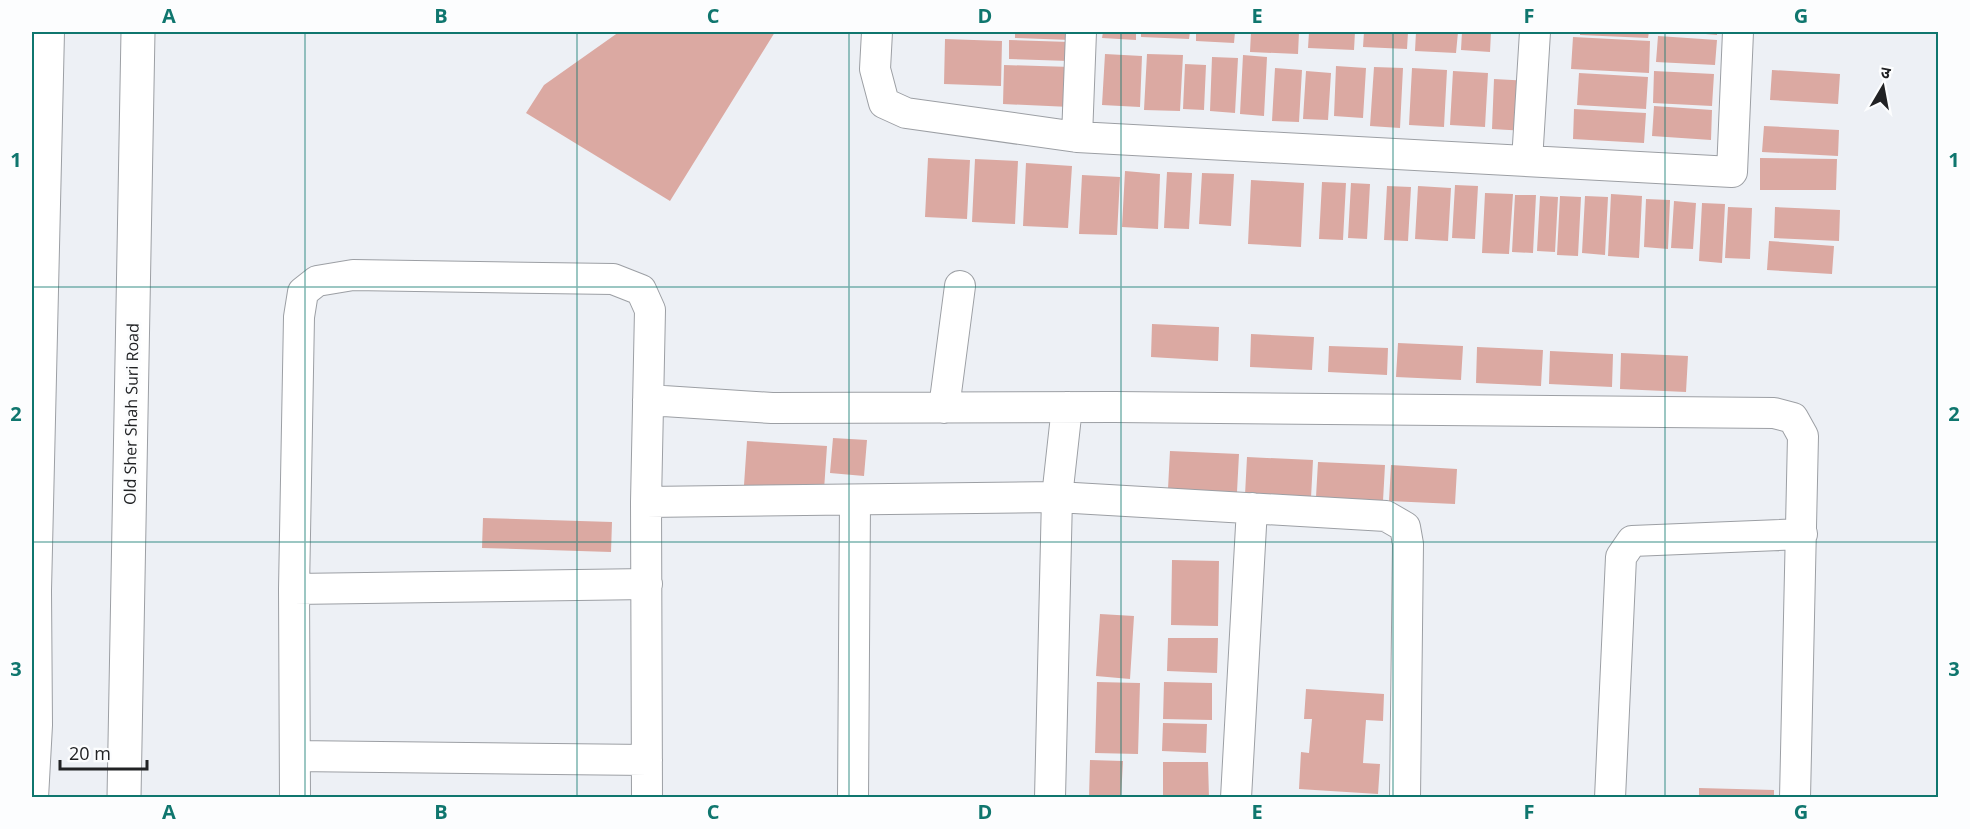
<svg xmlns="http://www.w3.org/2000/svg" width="1970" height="829" viewBox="0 0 1970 829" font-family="'Open Sans','Noto Sans Devanagari',sans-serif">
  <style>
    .building { fill: #dba9a2 }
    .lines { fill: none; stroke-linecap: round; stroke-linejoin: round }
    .street-casing { stroke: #9c9fa4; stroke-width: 32 }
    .secondary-casing { stroke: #9c9fa4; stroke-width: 35 }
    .street { stroke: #fff; stroke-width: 30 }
    .secondary { stroke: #fff; stroke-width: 33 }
    .grid { fill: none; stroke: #0f766e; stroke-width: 1.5; stroke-opacity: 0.55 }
    .labels { text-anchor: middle; stroke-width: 6; stroke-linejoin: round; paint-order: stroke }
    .street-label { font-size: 16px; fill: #212224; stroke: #fcfdfe }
    .neatline { fill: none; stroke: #0f766e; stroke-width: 2 }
    .grid-label { font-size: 20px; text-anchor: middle; font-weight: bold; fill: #0f766e }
  </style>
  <rect width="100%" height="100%" fill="#edf0f5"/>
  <path class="building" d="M 619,32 L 775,32 L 670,201 L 526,113 L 544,85 Z
    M 1015,32 L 1071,32 L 1071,40 L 1015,38 Z
    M 1103,32 L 1136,32 L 1136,40 L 1102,38 Z
    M 1141,32 L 1190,32 L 1189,39 L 1141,37 Z
    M 1196,32 L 1235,32 L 1234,43 L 1196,41 Z
    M 1251,32 L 1299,32 L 1298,54 L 1250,52 Z
    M 1309,32 L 1355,32 L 1354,50 L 1308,48 Z
    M 1364,32 L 1408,32 L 1407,49 L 1363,47 Z
    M 1416,32 L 1458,32 L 1456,53 L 1415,51 Z
    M 1462,32 L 1491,32 L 1490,52 L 1461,50 Z
    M 1580,32 L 1649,32 L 1648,38 L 1580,35 Z
    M 1683,32 L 1717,32 L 1717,35 Z
    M 1658,36 L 1717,40 L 1715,65 L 1656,62 Z
    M 1573,37 L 1650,41 L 1649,73 L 1571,69 Z
    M 945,39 L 1002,41 L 1001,86 L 944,84 Z
    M 1009,40 L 1070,42 L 1069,61 L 1009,59 Z
    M 1105,54 L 1142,56 L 1140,107 L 1102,105 Z
    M 1147,54 L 1183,55 L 1180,111 L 1144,110 Z
    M 1243,55 L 1267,57 L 1264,116 L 1240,114 Z
    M 1212,57 L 1238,58 L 1235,113 L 1210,111 Z
    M 1185,64 L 1206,65 L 1204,110 L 1183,109 Z
    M 1004,65 L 1071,67 L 1070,107 L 1003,104 Z
    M 1336,66 L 1366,68 L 1363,118 L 1334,116 Z
    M 1374,67 L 1403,68 L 1400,128 L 1370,126 Z
    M 1275,68 L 1302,70 L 1299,122 L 1272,121 Z
    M 1412,68 L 1447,70 L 1444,127 L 1409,125 Z
    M 1772,70 L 1840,74 L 1838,104 L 1770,100 Z
    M 1306,71 L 1331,73 L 1328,120 L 1303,119 Z
    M 1453,71 L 1488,73 L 1485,127 L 1450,125 Z
    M 1654,71 L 1714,74 L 1712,106 L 1653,103 Z
    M 1579,73 L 1648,77 L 1646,109 L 1577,105 Z
    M 1494,79 L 1531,81 L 1528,131 L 1492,129 Z
    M 1654,106 L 1712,110 L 1711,140 L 1652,136 Z
    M 1574,109 L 1646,113 L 1644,143 L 1573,139 Z
    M 1764,126 L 1839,130 L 1838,156 L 1762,152 Z
    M 928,158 L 970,160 L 967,219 L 925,217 Z
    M 1760,158 L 1837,159 L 1836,190 L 1760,190 Z
    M 975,159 L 1018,161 L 1015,224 L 972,222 Z
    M 1026,163 L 1072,166 L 1068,228 L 1023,226 Z
    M 1125,171 L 1160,174 L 1158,229 L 1122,227 Z
    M 1167,172 L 1192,173 L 1189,229 L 1164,228 Z
    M 1202,173 L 1234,174 L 1231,226 L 1199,224 Z
    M 1082,175 L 1120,177 L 1117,235 L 1079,234 Z
    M 1251,180 L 1304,183 L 1301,247 L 1248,244 Z
    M 1322,182 L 1346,183 L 1343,240 L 1319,239 Z
    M 1351,183 L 1370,184 L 1367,239 L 1348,238 Z
    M 1455,185 L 1478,186 L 1475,239 L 1452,238 Z
    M 1387,186 L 1411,187 L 1408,241 L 1384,240 Z
    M 1418,186 L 1451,188 L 1448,241 L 1415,239 Z
    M 1485,193 L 1513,194 L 1509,254 L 1482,253 Z
    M 1611,194 L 1642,196 L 1639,258 L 1608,256 Z
    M 1515,195 L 1536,195 L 1533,253 L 1512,252 Z
    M 1540,196 L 1558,197 L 1555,252 L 1537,251 Z
    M 1560,196 L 1581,197 L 1578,256 L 1557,255 Z
    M 1585,196 L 1608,197 L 1605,255 L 1582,253 Z
    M 1646,199 L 1670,200 L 1668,249 L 1644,247 Z
    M 1674,201 L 1696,203 L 1693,249 L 1671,248 Z
    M 1702,203 L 1725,204 L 1722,263 L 1699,261 Z
    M 1728,207 L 1752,208 L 1750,259 L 1725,258 Z
    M 1775,207 L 1840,210 L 1839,241 L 1774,238 Z
    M 1769,241 L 1834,246 L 1832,274 L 1767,270 Z
    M 1152,324 L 1219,327 L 1218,361 L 1151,357 Z
    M 1251,334 L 1314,337 L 1312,370 L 1250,367 Z
    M 1398,343 L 1463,346 L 1461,380 L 1396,377 Z
    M 1329,346 L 1388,348 L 1387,375 L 1328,372 Z
    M 1477,347 L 1543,350 L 1541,386 L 1476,383 Z
    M 1550,351 L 1613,354 L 1612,387 L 1549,384 Z
    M 1621,353 L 1688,356 L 1686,392 L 1620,389 Z
    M 833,438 L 867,440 L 864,476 L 830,473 Z
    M 747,441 L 827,446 L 824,490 L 744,485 Z
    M 1170,451 L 1239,454 L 1237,492 L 1168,489 Z
    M 1247,457 L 1313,460 L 1311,498 L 1245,495 Z
    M 1318,462 L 1385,465 L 1383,501 L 1316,497 Z
    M 1391,465 L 1457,469 L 1455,504 L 1389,501 Z
    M 483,518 L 612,522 L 611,552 L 482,548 Z
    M 1172,560 L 1219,561 L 1218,626 L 1171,625 Z
    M 1100,614 L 1134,616 L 1130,679 L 1096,676 Z
    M 1168,638 L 1218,638 L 1217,673 L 1167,671 Z
    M 1097,682 L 1140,683 L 1138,754 L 1095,753 Z
    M 1164,682 L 1212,683 L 1212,720 L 1163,719 Z
    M 1306,689 L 1384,694 L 1383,721 L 1366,720 L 1363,763 L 1380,764 L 1378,794 L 1299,789 L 1301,752 L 1309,753 L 1312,719 L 1304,719 Z
    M 1163,723 L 1207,724 L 1206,753 L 1162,751 Z
    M 1090,760 L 1123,761 L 1121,798 L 1089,798 Z
    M 1163,762 L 1208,762 L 1209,798 L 1163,798 Z
    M 1699,788 L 1774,790 L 1774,798 L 1699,798 Z"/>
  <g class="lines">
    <g class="street-casing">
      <path id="street" d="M 877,32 L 875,69 L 884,103 L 906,113 L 1077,137 L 1732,172 L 1738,32
        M 1077,137 L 1081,32
        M 1527,161 L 1535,32
        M 648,400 L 772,408 L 1114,407 L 1774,413 L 1793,418 L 1803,436 L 1795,798
        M 944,408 L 960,286
        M 646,502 L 1057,497 L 1067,407
        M 294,589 L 647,584
        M 295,756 L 647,760
        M 33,798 L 37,725 L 36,591 L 49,32
        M 295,798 L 294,589 L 299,317 L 303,292 L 317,281 L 353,275 L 613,279 L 641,290 L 650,310 L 646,502 L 647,798
        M 853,798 L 855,501
        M 1050,798 L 1057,497 L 1386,516 L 1405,527 L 1408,544 L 1405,798
        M 1236,798 L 1252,508
        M 1610,798 L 1621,557 L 1632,541 L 1802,534"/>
    </g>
    <g class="secondary-casing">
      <path id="secondary" d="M 124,798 L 138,32"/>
    </g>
    <use href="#street" class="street"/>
    <use href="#secondary" class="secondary"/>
  </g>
  <path class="grid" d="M 305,32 L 305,798M 577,32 L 577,798M 849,32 L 849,798M 1121,32 L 1121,798M 1393,32 L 1393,798M 1665,32 L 1665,798M 32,287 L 1938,287M 32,542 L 1938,542"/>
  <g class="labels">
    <g class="street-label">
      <text transform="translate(131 414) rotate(-89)" y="6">Old Sher Shah Suri Road</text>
    </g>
  </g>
  <rect width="1970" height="829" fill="none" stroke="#fcfdfe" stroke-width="66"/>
  <g transform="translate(1883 87) rotate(10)" stroke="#fcfdfe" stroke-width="4.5" paint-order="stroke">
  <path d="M0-4.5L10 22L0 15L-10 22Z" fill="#212224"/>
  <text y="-9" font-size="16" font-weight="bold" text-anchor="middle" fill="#212224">उ</text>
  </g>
  <path d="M60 760v9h87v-9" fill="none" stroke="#212224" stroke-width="3"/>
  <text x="69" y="760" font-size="18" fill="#212224" stroke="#fcfdfe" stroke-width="4.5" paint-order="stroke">20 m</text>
  <rect x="33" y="33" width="1904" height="763" class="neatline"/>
  <g class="grid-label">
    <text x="169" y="23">A</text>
    <text x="441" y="23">B</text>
    <text x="713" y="23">C</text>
    <text x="985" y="23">D</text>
    <text x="1257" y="23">E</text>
    <text x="1529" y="23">F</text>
    <text x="1801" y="23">G</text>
    <text x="16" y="167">1</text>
    <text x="1954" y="167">1</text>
    <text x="16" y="421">2</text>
    <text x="1954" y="421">2</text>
    <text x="16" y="676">3</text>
    <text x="1954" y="676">3</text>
    <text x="169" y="819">A</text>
    <text x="441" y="819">B</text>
    <text x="713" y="819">C</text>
    <text x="985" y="819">D</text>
    <text x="1257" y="819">E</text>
    <text x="1529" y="819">F</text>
    <text x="1801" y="819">G</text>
  </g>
</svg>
